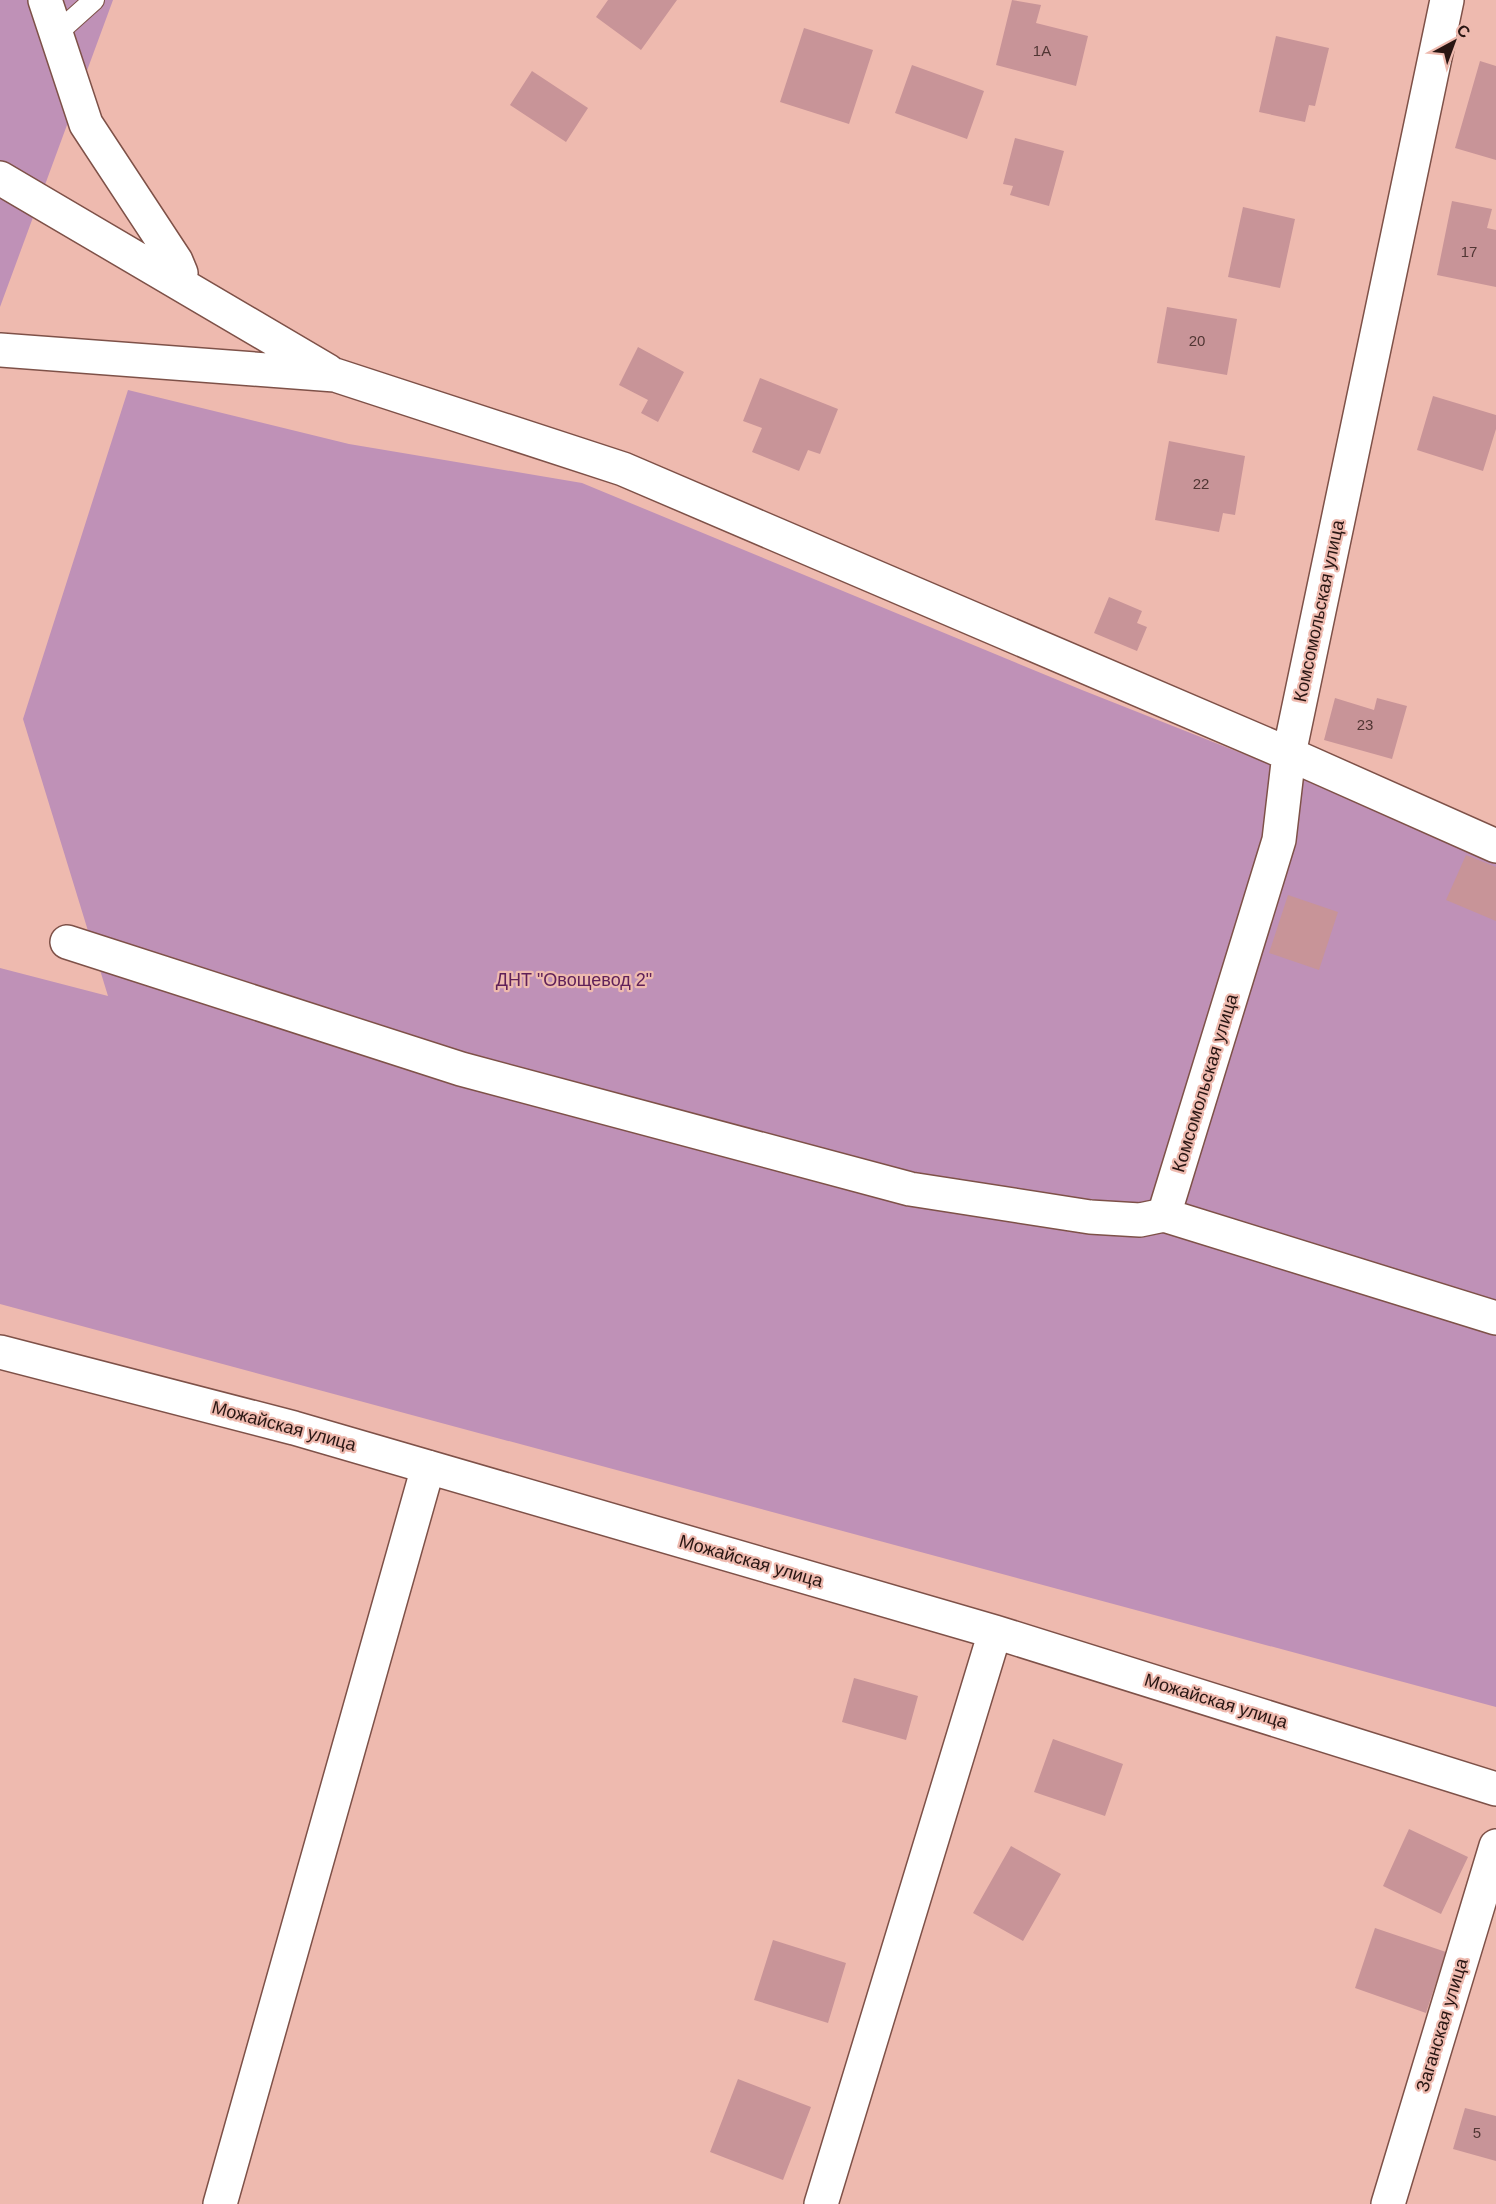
<svg xmlns="http://www.w3.org/2000/svg" width="1496" height="2204" viewBox="0 0 1496 2204" font-family="Helvetica,sans-serif">
  <style>
    .green { fill: #bf91b7 }
    .building { fill: #c89498 }
    .lines { fill: none; stroke-linecap: round; stroke-linejoin: round }
    .lane-casing { stroke: #7e5148; stroke-width: 22 }
    .street-casing { stroke: #7e5148; stroke-width: 36 }
    .lane { stroke: #fff; stroke-width: 20 }
    .street { stroke: #fff; stroke-width: 33 }
    .labels { text-anchor: middle; stroke-width: 4.5; stroke-linejoin: round; paint-order: stroke }
    .number-label { font-size: 15px; fill: #513634 }
    .street-label { font-size: 18px; fill: #291613; stroke: #eebaaf }
    .park-label { font-size: 18px; fill: #602159; stroke: #eebaaf }
  </style>
  <rect width="100%" height="100%" fill="#eebaaf"/>
  <path class="green" d="M 0,0 L 113,0 L 0,307 Z
    M 128,390 L 349,444 L 582,483 L 1082,690 L 1496,854 L 1496,1707 L 0,1304 L 0,968 L 108,996 L 23,719 Z"/>
  <path class="building" d="M 608,0 L 677,0 L 641,50 L 596,17 Z
    M 1012,0 L 1041,5 L 1036,23 L 1088,36 L 1076,86 L 996,65 Z
    M 804,28 L 873,50 L 849,124 L 780,102 Z
    M 1276,36 L 1329,48 L 1315,106 L 1309,105 L 1305,122 L 1259,112 Z
    M 1480,61 L 1496,66 L 1496,160 L 1455,148 Z
    M 912,65 L 984,91 L 967,139 L 895,113 Z
    M 532,71 L 588,108 L 566,142 L 510,105 Z
    M 1015,138 L 1064,151 L 1049,206 L 1010,195 L 1013,186 L 1003,184 Z
    M 1452,201 L 1492,209 L 1487,228 L 1496,230 L 1496,287 L 1437,275 Z
    M 1243,207 L 1295,219 L 1280,288 L 1228,277 Z
    M 1167,307 L 1237,319 L 1227,375 L 1157,363 Z
    M 638,347 L 684,372 L 658,422 L 641,413 L 648,400 L 619,385 Z
    M 760,378 L 838,409 L 820,454 L 808,450 L 799,471 L 752,452 L 762,428 L 743,421 Z
    M 1433,396 L 1496,415 L 1496,429 L 1483,471 L 1417,450 Z
    M 1169,441 L 1245,456 L 1235,515 L 1223,513 L 1219,532 L 1155,520 Z
    M 1109,597 L 1142,611 L 1137,623 L 1147,627 L 1137,651 L 1094,633 Z
    M 1335,698 L 1374,710 L 1377,698 L 1407,706 L 1392,759 L 1324,740 Z
    M 1466,855 L 1496,867 L 1496,921 L 1446,900 Z
    M 1288,895 L 1338,912 L 1319,970 L 1269,953 Z
    M 854,1678 L 918,1696 L 906,1740 L 842,1722 Z
    M 1053,1739 L 1123,1764 L 1105,1816 L 1034,1792 Z
    M 1409,1829 L 1468,1857 L 1441,1914 L 1383,1886 Z
    M 1011,1846 L 1061,1874 L 1023,1941 L 973,1913 Z
    M 1375,1928 L 1446,1952 L 1426,2013 L 1355,1988 Z
    M 773,1940 L 846,1963 L 828,2023 L 754,2000 Z
    M 738,2079 L 811,2107 L 783,2180 L 710,2152 Z
    M 1465,2108 L 1496,2116 L 1496,2161 L 1453,2149 Z"/>
  <g class="lines">
    <g class="lane-casing">
      <path id="lane" d="M 55,35 L 94,0"/>
    </g>
    <g class="street-casing">
      <path id="street" d="M 45,0 L 86,124 L 176,261 L 181,273 L 177,282
        M 0,178 L 328,371
        M 0,350 L 335,375 L 623,469 L 1289,754 L 1496,846
        M 67,942 L 461,1069 L 910,1189 L 1090,1217 L 1140,1220 L 1164,1215 L 1496,1318
        M 1164,1215 L 1279,840 L 1289,754 L 1447,0
        M 0,1352 L 294,1428 L 995,1632 L 1496,1789
        M 220,2204 L 428,1467
        M 821,2204 L 995,1632
        M 1388,2204 L 1496,1846"/>
    </g>
    <use href="#lane" class="lane"/>
    <use href="#street" class="street"/>
  </g>
  <g class="labels">
    <g class="number-label">
      <text x="1042" y="56">1А</text>
      <text x="1469" y="257">17</text>
      <text x="1197" y="346">20</text>
      <text x="1201" y="489">22</text>
      <text x="1365" y="730">23</text>
      <text x="1477" y="2138">5</text>
    </g>
    <g class="street-label">
      <text transform="translate(1319 611) rotate(-78)" y="6">Комсомольская улица</text>
      <text transform="translate(1205 1083) rotate(-73)" y="6">Комсомольская улица</text>
      <text transform="translate(284 1426) rotate(15)" y="6">Можайская улица</text>
      <text transform="translate(751 1561) rotate(16)" y="6">Можайская улица</text>
      <text transform="translate(1216 1701) rotate(17)" y="6">Можайская улица</text>
      <text transform="translate(1442 2025) rotate(-73)" y="6">Заганская улица</text>
    </g>
    <g class="park-label">
      <text x="574" y="986">ДНТ "Овощевод 2"</text>
    </g>
  </g>
  <g transform="translate(1454 42) rotate(41)" stroke="#eebaaf" stroke-width="4.5" paint-order="stroke">
  <path d="M0-4.5L10 22L0 15L-10 22Z" fill="#291613"/>
  <text y="-9" font-size="16" font-weight="bold" text-anchor="middle" fill="#291613">С</text>
  </g>
</svg>
